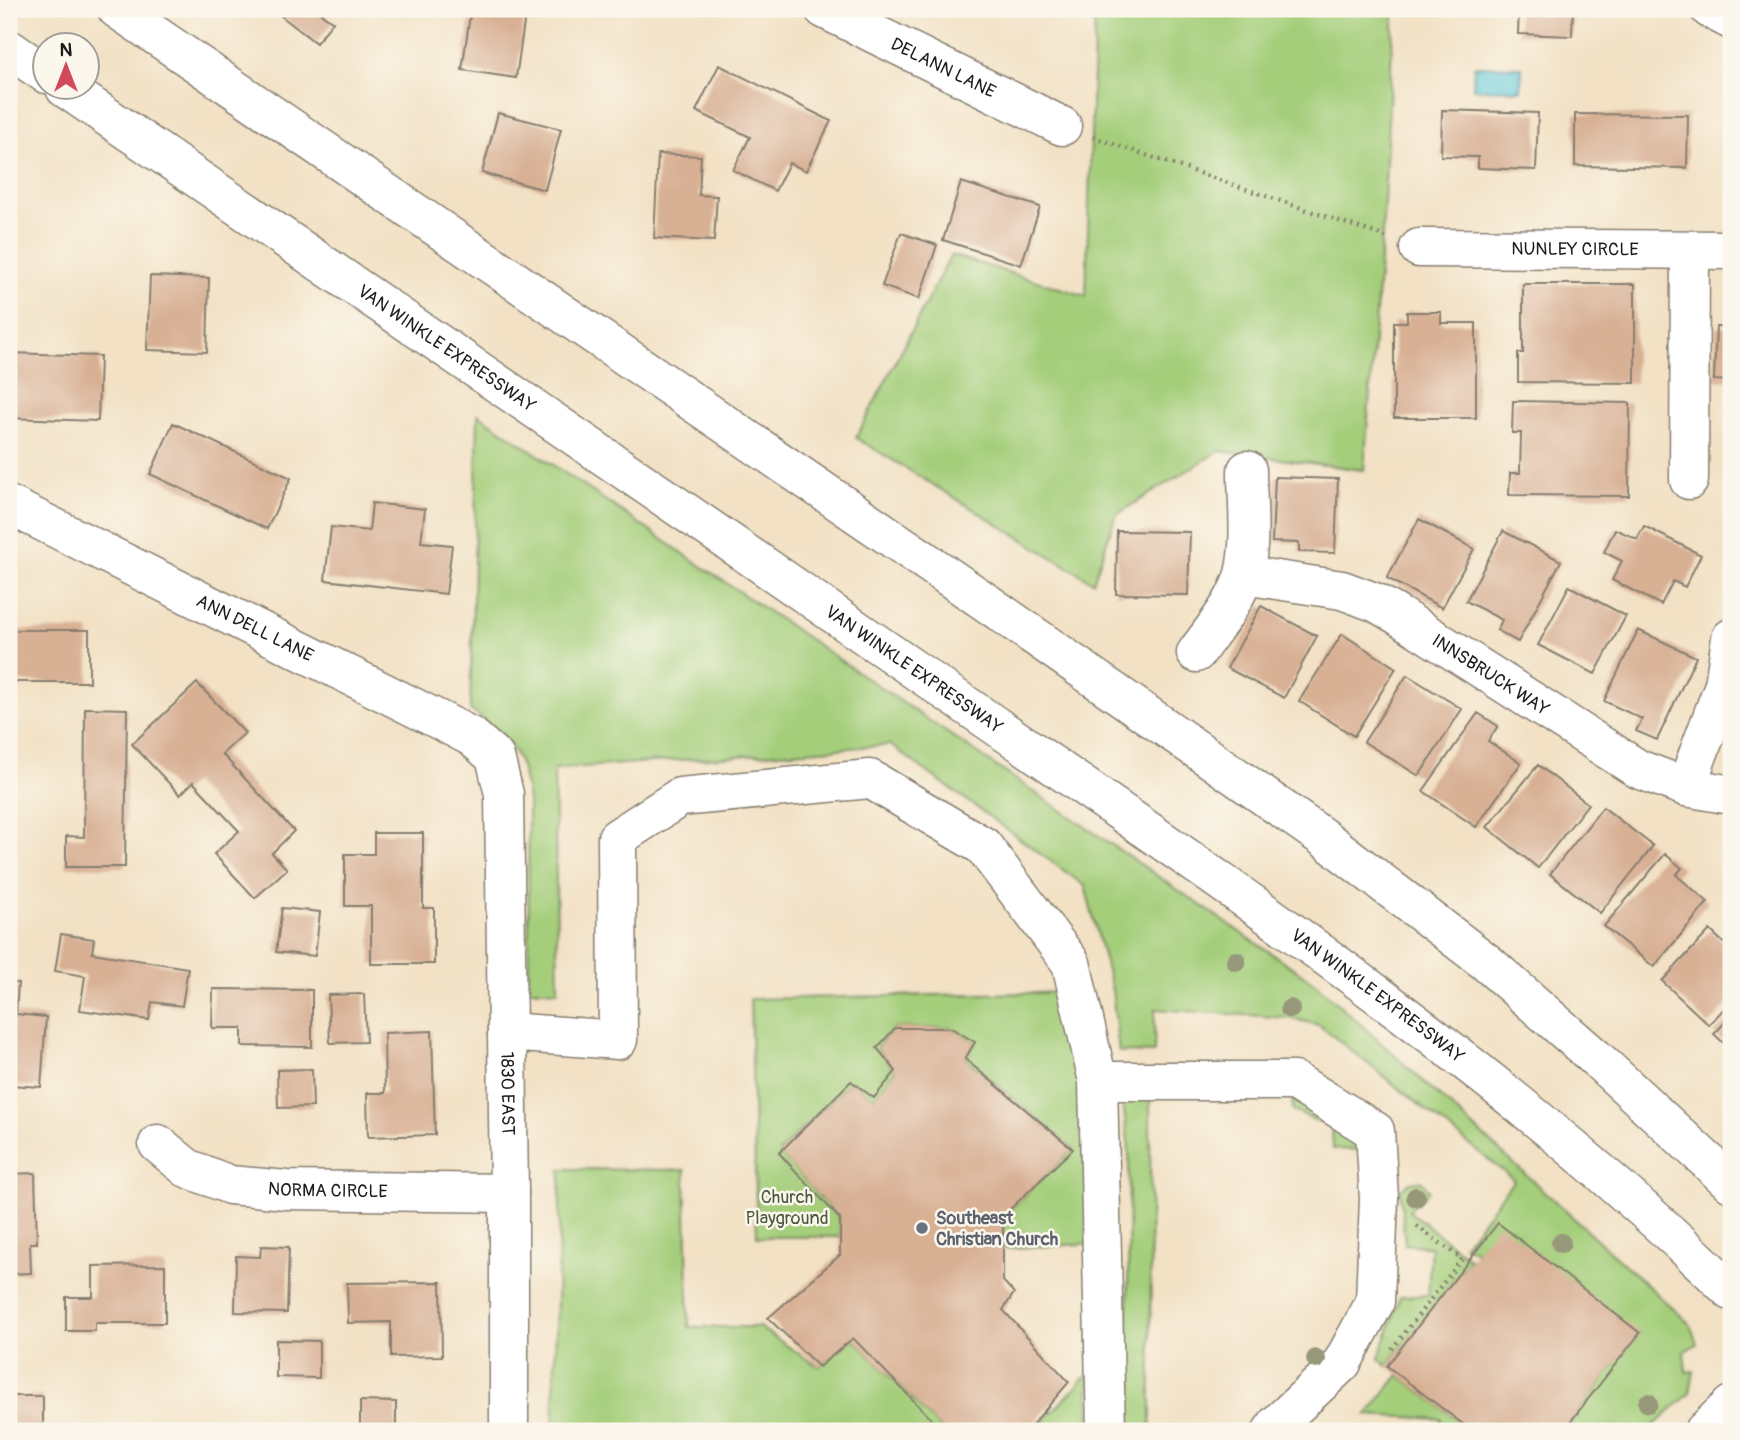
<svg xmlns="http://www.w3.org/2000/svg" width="1740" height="1440" viewBox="0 0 1740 1440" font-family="Pangolin,sans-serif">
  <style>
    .green { fill: #a4ce7a; stroke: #60754b; stroke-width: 2 }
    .water { fill: #5cc6d7; stroke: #3c717a; stroke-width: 2 }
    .building { fill: #d8b094 }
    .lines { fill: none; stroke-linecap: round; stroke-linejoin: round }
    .minor-casing { stroke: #877e70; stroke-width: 41 }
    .major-casing { stroke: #877e70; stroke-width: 41 }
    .path { stroke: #877e70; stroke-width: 4.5; stroke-dasharray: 2 5; stroke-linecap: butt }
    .minor { stroke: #fff; stroke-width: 38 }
    .major { stroke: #fff; stroke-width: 38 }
    .tree { fill: #97977a }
    .worship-dot { fill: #6b7280; stroke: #fbf7ec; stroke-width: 2.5 }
    .labels { text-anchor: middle; stroke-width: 5; stroke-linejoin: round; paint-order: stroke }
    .street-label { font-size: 18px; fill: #1c1c1c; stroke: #fbf7ec }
    .park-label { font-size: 18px; fill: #4c5a3d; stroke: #fbf7ec }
    .worship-label { font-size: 18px; font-weight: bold; fill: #5b616d; stroke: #fbf7ec; text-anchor: start }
  </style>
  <rect width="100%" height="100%" fill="#fbf7ec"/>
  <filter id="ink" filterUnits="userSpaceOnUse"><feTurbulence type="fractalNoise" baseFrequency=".0143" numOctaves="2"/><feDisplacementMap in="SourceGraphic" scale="14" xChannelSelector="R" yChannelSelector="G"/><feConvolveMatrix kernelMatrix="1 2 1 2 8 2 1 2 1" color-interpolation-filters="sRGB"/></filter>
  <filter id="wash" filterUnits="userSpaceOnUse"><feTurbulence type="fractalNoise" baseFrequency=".00686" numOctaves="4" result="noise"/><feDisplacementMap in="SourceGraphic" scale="28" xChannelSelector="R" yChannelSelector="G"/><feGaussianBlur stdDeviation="1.57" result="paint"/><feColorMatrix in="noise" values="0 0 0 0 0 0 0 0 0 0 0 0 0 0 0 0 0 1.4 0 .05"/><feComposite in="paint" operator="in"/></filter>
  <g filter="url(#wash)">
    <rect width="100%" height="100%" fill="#f2e1c4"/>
    <path class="green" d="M 1095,9 L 1394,9 L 1383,220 L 1364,470 L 1219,451 L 1116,515 L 1093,582 L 856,438 L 951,255 L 1086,296 Z
      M 478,414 L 1315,983 L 1690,1324 L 1697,1344 L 1684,1352 L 1686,1372 L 1694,1371 L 1690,1393 L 1648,1431 L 1563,1431 L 1639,1333 L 1464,1245 L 1514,1180 L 1319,1025 L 1290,1018 L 1155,1009 L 1154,1053 L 1119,1052 L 1112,990 L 1085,886 L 890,745 L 554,769 L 558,991 L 529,989 L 528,802 C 523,755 510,736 470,710 Z
      M 1078,992 L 1097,1243 L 1003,1249 L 1003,1216 L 1073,1149 L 965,1058 L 975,1042 L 951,1028 L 895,1028 L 877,1048 L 896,1071 L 874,1098 L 851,1081 L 779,1152 L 840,1219 L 840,1237 L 757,1237 L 750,999 Z
      M 1121,1088 L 1150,1089 L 1151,1431 L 1127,1431 L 1129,1149 Z
      M 1292,1096 L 1365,1140 L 1363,1150 L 1333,1149 L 1332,1127 L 1293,1111 Z
      M 561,1169 L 685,1170 L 689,1327 L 759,1327 L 819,1367 L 853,1338 L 943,1431 L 553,1431 Z
      M 1422,1181 L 1429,1191 L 1409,1211 L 1470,1259 L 1387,1366 L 1379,1358 L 1400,1297 L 1428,1295 L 1431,1247 L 1405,1244 L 1400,1190 L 1410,1182 Z
      M 1089,1374 L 1090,1431 L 1033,1431 Z
      M 1399,1375 L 1472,1431 L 1442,1431 L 1441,1419 L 1367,1415 Z"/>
    <path class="water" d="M 1474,66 L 1522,67 L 1521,90 L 1473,89 Z"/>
    <g id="blocks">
      <path class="building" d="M 279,9 L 315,9 L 333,22 L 316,43 L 276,12 Z
        M 448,9 L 526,9 L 516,78 L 462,70 L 470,15 L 448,12 Z
        M 1519,9 L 1573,9 L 1572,36 L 1518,34 Z
        M 719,65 L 831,121 L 806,171 L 789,163 L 775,191 L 733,170 L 750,137 L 696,111 Z
        M 1442,110 L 1538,113 L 1536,170 L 1478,168 L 1478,157 L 1441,156 Z
        M 498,113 L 561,129 L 545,190 L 482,173 Z
        M 1575,114 L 1688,115 L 1687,168 L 1575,166 Z
        M 658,154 L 701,156 L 699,195 L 717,196 L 714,241 L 654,238 Z
        M 961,182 L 1040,207 L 1021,265 L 943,240 Z
        M 901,233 L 937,245 L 919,299 L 882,286 Z
        M 150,276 L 209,278 L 207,352 L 147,350 Z
        M 1523,284 L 1635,284 L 1635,383 L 1518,382 L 1518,353 L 1523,353 Z
        M 1407,312 L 1441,312 L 1441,323 L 1476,323 L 1476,418 L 1394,418 L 1394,322 L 1407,322 Z
        M 1716,327 L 1731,327 L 1731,381 L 1714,380 Z
        M 9,353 L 100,356 L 98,421 L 9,418 Z
        M 1513,401 L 1630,403 L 1629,496 L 1509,495 L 1510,473 L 1520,473 L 1521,433 L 1512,433 Z
        M 173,423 L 291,478 L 267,529 L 150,474 Z
        M 1275,477 L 1338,479 L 1335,553 L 1299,552 L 1299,543 L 1272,542 Z
        M 372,503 L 425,509 L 421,542 L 452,545 L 446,594 L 325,580 L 331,527 L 369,531 Z
        M 1419,519 L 1474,549 L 1442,608 L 1387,578 Z
        M 1644,526 L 1701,555 L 1685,587 L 1673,581 L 1661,605 L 1612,580 L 1622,561 L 1604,552 L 1615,529 L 1637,539 Z
        M 1117,531 L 1190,532 L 1188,595 L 1116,594 Z
        M 1503,531 L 1561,561 L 1518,642 L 1497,630 L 1502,620 L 1466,601 Z
        M 1569,586 L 1626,616 L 1595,674 L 1538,645 Z
        M 1261,606 L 1317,636 L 1284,698 L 1227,668 Z
        M 9,630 L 89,630 L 89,682 L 9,682 Z
        M 1638,630 L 1696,657 L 1657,740 L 1636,731 L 1642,719 L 1604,701 Z
        M 1342,634 L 1396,668 L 1354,736 L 1299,701 Z
        M 1407,675 L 1462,709 L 1419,776 L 1364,742 Z
        M 197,683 L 245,733 L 222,754 L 294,831 L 272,853 L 287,869 L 255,898 L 214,854 L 239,831 L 193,782 L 180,795 L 132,744 Z
        M 85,708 L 127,709 L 125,867 L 66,867 L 66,836 L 84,837 Z
        M 1478,713 L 1498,726 L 1488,741 L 1521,763 L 1476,827 L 1423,791 Z
        M 1538,765 L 1588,804 L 1538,868 L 1487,827 Z
        M 1603,807 L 1653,846 L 1600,913 L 1550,874 Z
        M 374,833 L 423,833 L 423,908 L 434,908 L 434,964 L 371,964 L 371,906 L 345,906 L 345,854 L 374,854 Z
        M 1665,854 L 1682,868 L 1676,875 L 1708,902 L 1654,967 L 1604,926 Z
        M 282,908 L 320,912 L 315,956 L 276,952 Z
        M 1710,930 L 1731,950 L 1731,1001 L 1709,1025 L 1662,981 Z
        M 61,934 L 94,939 L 92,953 L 188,968 L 182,1006 L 152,1002 L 149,1020 L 80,1010 L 85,976 L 55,971 Z
        M 9,982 L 18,983 L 16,1014 L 46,1017 L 41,1087 L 9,1085 Z
        M 213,989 L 312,990 L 312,1047 L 242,1046 L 242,1028 L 212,1028 Z
        M 364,994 L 366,1042 L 330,1043 L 328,995 Z
        M 1731,1016 L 1731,1050 L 1714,1034 Z
        M 895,1028 L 951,1028 L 975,1042 L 965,1059 L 1073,1149 L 1003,1216 L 1003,1281 L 1014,1293 L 1003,1310 L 1069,1382 L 1027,1431 L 943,1431 L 853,1338 L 819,1367 L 768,1318 L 840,1255 L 840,1219 L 779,1153 L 851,1081 L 874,1098 L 896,1071 L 877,1048 Z
        M 432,1031 L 435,1135 L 368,1137 L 367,1093 L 385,1093 L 384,1033 Z
        M 312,1069 L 313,1107 L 278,1108 L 277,1070 Z
        M 35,1173 L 37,1243 L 30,1243 L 31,1273 L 9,1274 L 9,1174 Z
        M 1498,1223 L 1640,1333 L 1563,1431 L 1472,1431 L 1387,1366 Z
        M 261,1246 L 289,1247 L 287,1313 L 235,1312 L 236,1256 L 260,1257 Z
        M 165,1265 L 165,1323 L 95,1323 L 95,1331 L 66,1331 L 66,1297 L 93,1297 L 93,1266 Z
        M 441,1282 L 442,1356 L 391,1357 L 391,1322 L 348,1323 L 347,1283 Z
        M 276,1340 L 319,1341 L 319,1378 L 276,1377 Z
        M 9,1396 L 43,1396 L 43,1431 L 9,1431 Z
        M 360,1401 L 396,1402 L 396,1431 L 360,1431 Z
        M 148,1427 L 148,1431 L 77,1431 L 77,1428 Z"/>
    </g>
  </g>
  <g filter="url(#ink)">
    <use href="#blocks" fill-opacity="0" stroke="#877e70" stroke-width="2"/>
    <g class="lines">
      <g class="minor-casing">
        <g id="minor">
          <path id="s1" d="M 824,9 L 1062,126"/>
          <path d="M 1710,9 L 1731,20"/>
          <path id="s2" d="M 1419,248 L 1731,250"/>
          <path d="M 1689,480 L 1690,250"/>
          <path id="s3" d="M 9,505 L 437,719 L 472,737 L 495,757 L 504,794 L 509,1193 L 509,1431"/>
          <path id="s4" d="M 1244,575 L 1342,590 L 1377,603 L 1399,616 L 1638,769 L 1686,787 L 1731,795"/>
          <path d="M 1196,653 C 1213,629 1236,603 1244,574 C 1252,541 1247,503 1247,470"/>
          <path d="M 1686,787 L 1724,685 L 1731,638"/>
          <path d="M 507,1032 L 618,1040 L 617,838 L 680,797 L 870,779 L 983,846 L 1071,963 L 1098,1081 L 1106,1431"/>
          <path d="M 1098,1081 L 1294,1081 L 1375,1131 L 1379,1198 L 1375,1302 L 1342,1363 L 1277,1424 L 1272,1431"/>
          <path id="s5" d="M 158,1144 L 187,1168 L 230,1185 L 287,1190 L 509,1193"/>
          <path d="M 1704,1431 L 1731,1405"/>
        </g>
      </g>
      <g class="major-casing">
        <g id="major">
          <path d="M 117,9 L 987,603 L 1321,836 L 1486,962 L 1598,1060 L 1731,1183"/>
          <path d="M 9,49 L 46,74"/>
          <path id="s6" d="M 65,88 C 372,297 680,507 986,719 C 1244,897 1506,1072 1731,1291"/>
        </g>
      </g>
      <path class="path" d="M 1093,137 L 1386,237
        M 1392,1349 L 1462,1259 L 1414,1224"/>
      <use href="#minor" class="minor"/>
      <use href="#major" class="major"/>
    </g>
    <g class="tree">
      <circle cx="1236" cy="961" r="10"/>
      <circle cx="1290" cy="1009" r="10"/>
      <circle cx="1416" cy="1197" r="10"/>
      <circle cx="1561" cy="1243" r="10"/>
      <circle cx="1316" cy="1359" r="10"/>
      <circle cx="1648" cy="1403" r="10"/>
    </g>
  </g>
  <circle class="worship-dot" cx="922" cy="1228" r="7"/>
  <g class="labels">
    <g class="street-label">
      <text dy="6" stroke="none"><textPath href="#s1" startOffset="133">DELANN LANE</textPath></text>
      <text dy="6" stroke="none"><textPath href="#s2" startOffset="156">NUNLEY CIRCLE</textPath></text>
      <text dy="6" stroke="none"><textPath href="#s6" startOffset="462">VAN WINKLE EXPRESSWAY</textPath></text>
      <text dy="6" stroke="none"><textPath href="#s3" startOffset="275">ANN DELL LANE</textPath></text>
      <text dy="6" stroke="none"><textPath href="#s6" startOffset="1029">VAN WINKLE EXPRESSWAY</textPath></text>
      <text dy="6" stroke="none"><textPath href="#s4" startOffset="271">INNSBRUCK WAY</textPath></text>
      <text dy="6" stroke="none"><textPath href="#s6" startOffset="1596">VAN WINKLE EXPRESSWAY</textPath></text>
      <text dy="6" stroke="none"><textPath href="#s3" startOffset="886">1830 EAST</textPath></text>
      <text dy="6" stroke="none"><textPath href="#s5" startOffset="182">NORMA CIRCLE</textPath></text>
    </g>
    <g class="park-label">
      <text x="787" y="1203">Church<tspan x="787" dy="21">Playground</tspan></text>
    </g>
    <g class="worship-label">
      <text x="936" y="1224">Southeast<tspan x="936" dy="21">Christian Church</tspan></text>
    </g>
  </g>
  <rect width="1740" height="1440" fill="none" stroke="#fbf7ec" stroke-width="35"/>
  <g transform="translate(66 66)"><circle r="33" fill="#fbf7ec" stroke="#a29f99" stroke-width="2"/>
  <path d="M0-5L12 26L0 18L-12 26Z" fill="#d1495b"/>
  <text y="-10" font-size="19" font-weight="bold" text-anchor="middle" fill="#1c1c1c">N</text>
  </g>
</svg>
